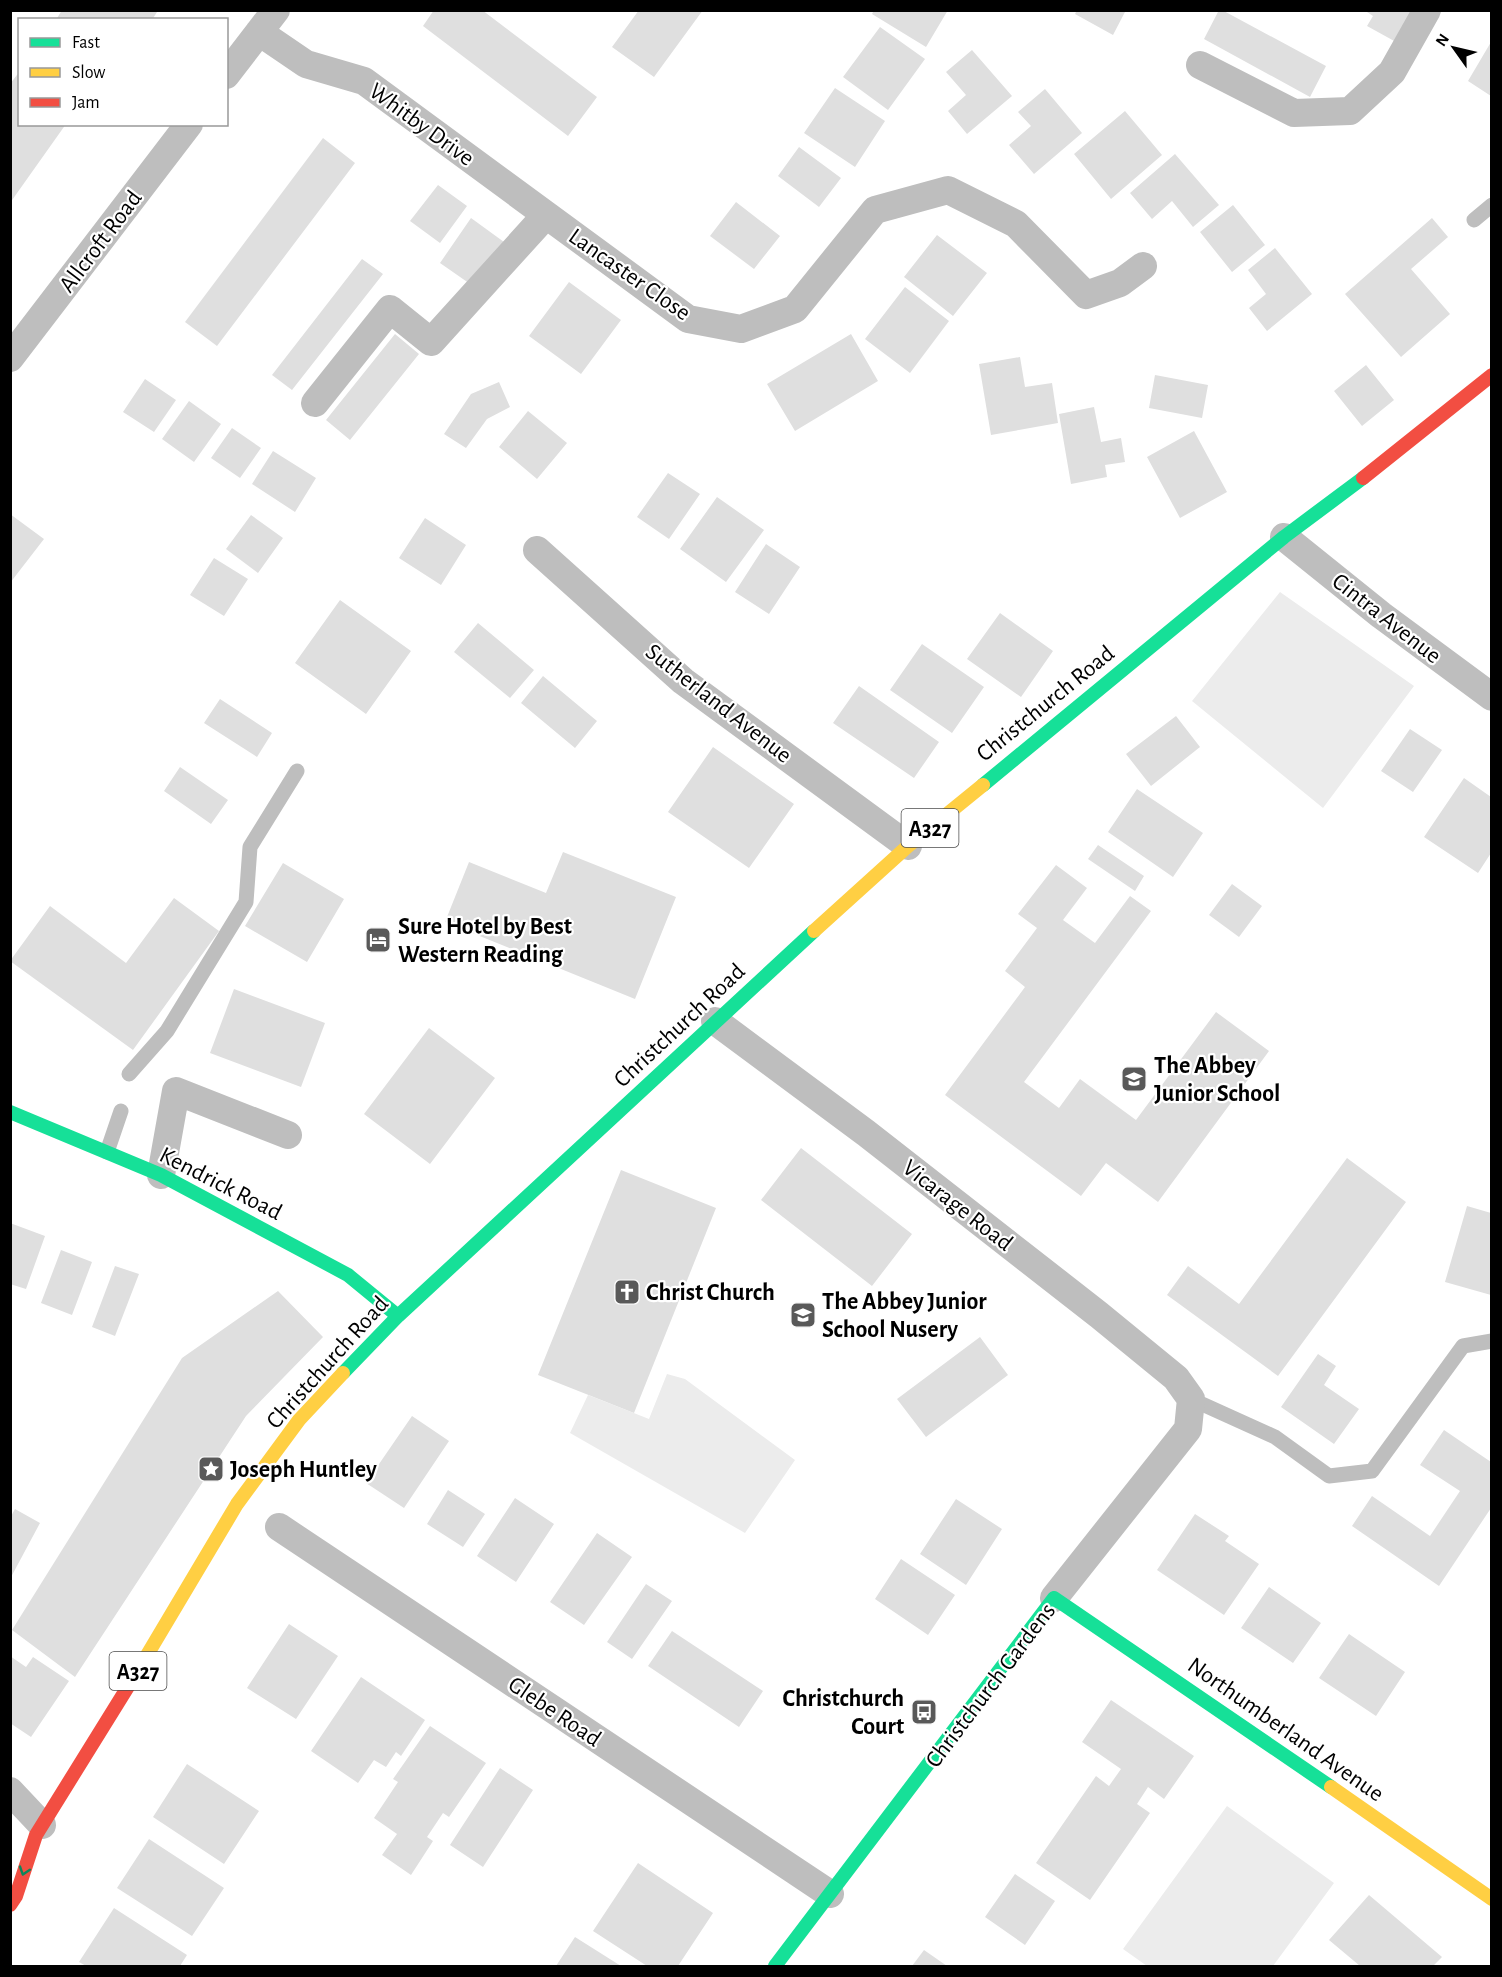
<svg xmlns="http://www.w3.org/2000/svg" width="1502" height="1977" viewBox="0 0 1502 1977" font-family="'Alegreya Sans',sans-serif">
  <style>
    .green { fill: #ececec }
    .building { fill: #dfdfdf }
    .lines { fill: none; stroke-linecap: round; stroke-linejoin: round }
    .lane { stroke: #bebebe; stroke-width: 15 }
    .street { stroke: #bebebe; stroke-width: 28 }
    .fast { stroke: #16e098; stroke-width: 14 }
    .slow { stroke: #ffcf43; stroke-width: 14 }
    .jam { stroke: #f24e42; stroke-width: 14 }
    .oneway { stroke: #0d865b }
    .labels { text-anchor: middle; stroke-width: 4.5; stroke-linejoin: round; paint-order: stroke }
    .shield { fill: #fff; stroke: #4c4c4c; stroke-width: 1.5 }
    .shield-label { font-size: 22px; font-weight: bold; fill: #000 }
    .street-label { font-size: 24px; fill: #000; stroke: #fff }
    .poi-label { font-size: 24px; font-weight: bold; fill: #000; stroke: #fff; text-anchor: start }
  </style>
  <rect width="100%" height="100%" fill="#fff"/>
  <path class="green" d="M 1280,592 L 1414,686 L 1323,808 L 1192,701 Z
    M 667,1374 L 685,1379 L 795,1460 L 745,1533 L 570,1433 L 588,1395 L 649,1419 Z
    M 1227,1806 L 1334,1883 L 1273,1966 L 1147,1966 L 1123,1949 Z"/>
  <path class="building" d="M 62,10 L 155,10 L 157,12 L 152,20 L 56,20 Z
    M 434,10 L 482,10 L 597,97 L 568,136 L 423,26 Z
    M 639,10 L 703,10 L 654,77 L 612,47 Z
    M 874,10 L 948,10 L 926,47 L 872,14 Z
    M 1077,10 L 1126,10 L 1113,35 L 1075,14 Z
    M 1219,10 L 1222,10 L 1326,66 L 1310,97 L 1204,39 Z
    M 1364,10 L 1413,10 L 1396,42 L 1367,26 L 1373,16 Z
    M 880,27 L 925,59 L 888,110 L 843,77 Z
    M 1491,42 L 1491,96 L 1468,81 Z
    M 972,50 L 1012,96 L 967,134 L 948,111 L 966,95 L 946,72 Z
    M 20,71 L 20,124 L 66,124 L 10,203 L 10,84 Z
    M 835,88 L 885,121 L 855,167 L 804,133 Z
    M 1045,89 L 1082,133 L 1034,174 L 1009,145 L 1031,126 L 1018,112 Z
    M 1125,111 L 1162,155 L 1111,199 L 1074,154 Z
    M 323,138 L 355,163 L 217,346 L 185,322 Z
    M 799,147 L 841,178 L 819,207 L 778,176 Z
    M 1175,154 L 1219,205 L 1193,227 L 1172,201 L 1152,219 L 1130,193 Z
    M 438,185 L 467,206 L 440,243 L 410,221 Z
    M 736,202 L 780,236 L 754,269 L 710,236 Z
    M 1233,205 L 1265,245 L 1232,272 L 1200,232 Z
    M 471,218 L 504,242 L 473,286 L 440,263 Z
    M 1432,218 L 1448,237 L 1411,269 L 1450,314 L 1401,357 L 1345,294 Z
    M 937,235 L 987,273 L 953,316 L 904,277 Z
    M 1275,248 L 1312,294 L 1267,331 L 1249,308 L 1266,294 L 1248,270 Z
    M 362,259 L 383,274 L 292,390 L 272,375 Z
    M 569,282 L 621,320 L 581,374 L 529,336 Z
    M 905,287 L 949,321 L 910,373 L 865,339 Z
    M 395,334 L 419,354 L 350,440 L 326,420 Z
    M 851,334 L 878,381 L 795,431 L 767,384 Z
    M 1020,357 L 1025,387 L 1052,383 L 1058,423 L 991,435 L 979,364 Z
    M 1366,365 L 1394,400 L 1362,426 L 1334,391 Z
    M 1155,375 L 1208,385 L 1202,418 L 1149,408 Z
    M 145,379 L 176,400 L 154,432 L 123,412 Z
    M 499,382 L 510,407 L 487,419 L 466,448 L 444,434 L 471,394 Z
    M 189,401 L 221,424 L 194,462 L 162,439 Z
    M 1094,407 L 1101,442 L 1121,438 L 1125,462 L 1105,465 L 1107,477 L 1071,484 L 1059,414 Z
    M 528,411 L 567,443 L 537,479 L 499,447 Z
    M 232,428 L 261,448 L 240,478 L 211,458 Z
    M 1194,431 L 1227,492 L 1180,518 L 1147,457 Z
    M 273,451 L 316,478 L 295,512 L 252,484 Z
    M 668,473 L 700,494 L 669,539 L 637,517 Z
    M 717,497 L 764,530 L 726,582 L 680,549 Z
    M 10,514 L 44,539 L 10,583 Z
    M 251,515 L 283,538 L 258,573 L 226,549 Z
    M 425,518 L 466,545 L 441,585 L 399,558 Z
    M 766,544 L 800,567 L 769,614 L 735,592 Z
    M 214,558 L 248,579 L 224,616 L 190,595 Z
    M 340,600 L 411,651 L 366,714 L 295,663 Z
    M 1000,613 L 1053,651 L 1021,697 L 967,659 Z
    M 478,623 L 534,670 L 510,698 L 454,652 Z
    M 922,644 L 984,687 L 952,733 L 890,690 Z
    M 543,676 L 597,721 L 575,748 L 521,703 Z
    M 859,686 L 939,742 L 914,778 L 833,723 Z
    M 220,699 L 272,733 L 257,757 L 204,723 Z
    M 1176,716 L 1200,747 L 1151,786 L 1126,754 Z
    M 1410,729 L 1442,750 L 1413,792 L 1381,771 Z
    M 713,747 L 794,804 L 749,868 L 668,812 Z
    M 180,767 L 228,800 L 211,824 L 164,791 Z
    M 1464,778 L 1491,797 L 1491,853 L 1478,873 L 1424,837 Z
    M 1137,789 L 1203,833 L 1173,877 L 1108,832 Z
    M 1098,845 L 1144,876 L 1135,891 L 1088,859 Z
    M 563,852 L 676,897 L 635,999 L 445,922 L 469,862 L 546,893 Z
    M 283,863 L 344,899 L 307,962 L 245,926 Z
    M 1056,865 L 1087,888 L 1063,920 L 1095,943 L 1130,896 L 1151,911 L 1024,1082 L 1059,1108 L 1080,1079 L 1136,1120 L 1216,1012 L 1269,1051 L 1158,1202 L 1106,1163 L 1081,1196 L 945,1095 L 1025,987 L 1005,971 L 1037,928 L 1018,914 Z
    M 1232,884 L 1262,906 L 1239,937 L 1209,915 Z
    M 174,898 L 219,931 L 133,1050 L 10,961 L 50,906 L 126,963 Z
    M 234,989 L 325,1023 L 301,1087 L 210,1053 Z
    M 429,1028 L 495,1078 L 430,1164 L 364,1114 Z
    M 801,1148 L 912,1234 L 872,1286 L 761,1200 Z
    M 1347,1158 L 1406,1202 L 1278,1376 L 1167,1295 L 1188,1266 L 1239,1304 Z
    M 621,1170 L 716,1208 L 634,1413 L 538,1375 Z
    M 1467,1206 L 1491,1213 L 1491,1295 L 1445,1282 Z
    M 10,1223 L 45,1236 L 26,1289 L 10,1284 Z
    M 61,1250 L 92,1262 L 72,1315 L 41,1303 Z
    M 115,1266 L 139,1274 L 115,1336 L 92,1327 Z
    M 278,1291 L 323,1337 L 246,1416 L 75,1677 L 12,1630 L 182,1358 Z
    M 980,1337 L 1008,1375 L 926,1437 L 897,1399 Z
    M 1318,1354 L 1336,1366 L 1324,1385 L 1359,1409 L 1334,1444 L 1281,1407 Z
    M 412,1416 L 449,1441 L 404,1508 L 366,1483 Z
    M 1444,1430 L 1491,1462 L 1491,1508 L 1439,1586 L 1352,1526 L 1372,1496 L 1430,1536 L 1460,1491 L 1420,1465 Z
    M 448,1490 L 485,1514 L 463,1547 L 427,1524 Z
    M 515,1498 L 554,1524 L 516,1582 L 477,1556 Z
    M 956,1499 L 1002,1529 L 966,1585 L 920,1554 Z
    M 15,1509 L 40,1523 L 10,1579 L 10,1518 Z
    M 1195,1514 L 1229,1536 L 1225,1541 L 1259,1564 L 1224,1615 L 1157,1570 Z
    M 597,1533 L 632,1557 L 584,1625 L 550,1602 Z
    M 901,1559 L 955,1595 L 928,1635 L 875,1599 Z
    M 646,1584 L 672,1601 L 632,1659 L 607,1642 Z
    M 1269,1587 L 1321,1623 L 1293,1663 L 1241,1628 Z
    M 289,1624 L 338,1656 L 296,1719 L 247,1688 Z
    M 672,1631 L 763,1691 L 739,1727 L 648,1666 Z
    M 1349,1634 L 1405,1672 L 1376,1716 L 1319,1678 Z
    M 10,1656 L 26,1667 L 33,1657 L 69,1681 L 31,1737 L 10,1723 Z
    M 361,1677 L 425,1720 L 401,1756 L 396,1752 L 386,1767 L 374,1760 L 358,1783 L 311,1751 Z
    M 1111,1700 L 1194,1756 L 1164,1799 L 1148,1787 L 1137,1804 L 1150,1813 L 1090,1900 L 1036,1863 L 1096,1776 L 1109,1786 L 1121,1769 L 1082,1742 Z
    M 430,1726 L 486,1763 L 449,1817 L 443,1813 L 427,1837 L 433,1841 L 411,1875 L 382,1855 L 397,1834 L 374,1818 L 398,1782 L 393,1779 Z
    M 187,1764 L 259,1811 L 224,1864 L 153,1817 Z
    M 500,1768 L 533,1790 L 483,1867 L 450,1845 Z
    M 149,1839 L 224,1888 L 192,1936 L 117,1888 Z
    M 638,1863 L 713,1913 L 678,1966 L 647,1966 L 593,1931 Z
    M 1015,1874 L 1055,1901 L 1025,1945 L 985,1917 Z
    M 1369,1895 L 1442,1957 L 1433,1966 L 1360,1966 L 1329,1940 Z
    M 114,1908 L 187,1955 L 180,1966 L 86,1966 L 79,1962 Z
    M 575,1937 L 621,1966 L 556,1966 Z
    M 924,1950 L 947,1966 L 912,1966 Z"/>
  <g class="lines">
    <path class="lane" d="M 1474,220 L 1492,205
      M 129,1074 L 167,1031 L 246,902 L 250,847 L 297,771
      M 107,1152 L 121,1111
      M 1191,1399 L 1275,1437 L 1329,1476 L 1372,1471 L 1463,1346 L 1492,1341"/>
    <path class="street" d="M 259,32 L 306,64 L 364,81 L 688,319 L 741,329 L 795,309 L 875,210 L 948,190 L 1016,224 L 1086,295 L 1120,283 L 1143,266
      M 1200,65 L 1294,113 L 1350,111 L 1392,72 L 1427,10
      M 226,75 L 276,10
      M 10,358 L 189,124
      M 315,403 L 390,309 L 431,342 L 546,215
      M 1284,537 L 1381,615 L 1492,697
      M 537,550 L 683,681 L 908,846
      M 715,1021 L 866,1133 L 1099,1315 L 1176,1378 L 1191,1399 L 1188,1429 L 1054,1598
      M 161,1175 L 176,1091 L 288,1135
      M 279,1527 L 830,1894
      M 10,1791 L 42,1825"/>
    <path class="fast" d="M 983,785 L 1284,537 L 1363,478
      M 10,1112 L 161,1175 L 348,1275 L 398,1316
      M 343,1373 L 398,1316 L 814,931
      M 775,1966 L 1054,1598 L 1331,1787"/>
    <path class="slow" d="M 814,931 L 908,846 L 983,785
      M 134,1677 L 237,1504 L 299,1420 L 343,1373
      M 1331,1787 L 1492,1899"/>
    <path class="jam" d="M 1363,478 L 1492,375
      M 10,1905 L 16,1896 L 36,1835 L 134,1677"/>
  </g>
  <defs><path id="oneway-chevron" d="M-2-3.5L2.5 0L-2 3.5" fill="none" stroke-width="1.6" stroke-linecap="round" stroke-linejoin="round" transform="scale(1.5)"/></defs>
  <use class="oneway" href="#oneway-chevron" transform="translate(24 1871) rotate(108)"/>
  <defs>
    <g id="hotel-square" transform="scale(1.35)"><rect x="-9" y="-9" width="18" height="18" rx="4" fill="#595959" stroke="#fff"/><path d="M-6-4.5h1.5V1H6V5H4.5V3h-9V5H-6ZM-4 0a1.8 1.8 0 1 1 3.6 0ZM.5 0V-2.5h3Q6-2.5 6 0Z" fill="#fff"/></g>
    <g id="school-square" transform="scale(1.35)"><rect x="-9" y="-9" width="18" height="18" rx="4" fill="#595959" stroke="#fff"/><path d="M0-5L7-2L0 1L-7-2ZM-4 1L0 2.5L4 1V4Q0 6-4 4Z" fill="#fff"/></g>
    <g id="church-square" transform="scale(1.35)"><rect x="-9" y="-9" width="18" height="18" rx="4" fill="#595959" stroke="#fff"/><path d="M-1.2-6h2.4v3.5h3.3v2.4h-3.3V6h-2.4V-.1h-3.3v-2.4h3.3Z" fill="#fff"/></g>
    <g id="sight-square" transform="scale(1.35)"><rect x="-9" y="-9" width="18" height="18" rx="4" fill="#595959" stroke="#fff"/><path d="M0-6L1.8-2.2L6-1.7L2.9 1.2L3.7 5.4L0 3.3L-3.7 5.4L-2.9 1.2L-6-1.7L-1.8-2.2Z" fill="#fff"/></g>
    <g id="bus-square" transform="scale(1.35)"><rect x="-9" y="-9" width="18" height="18" rx="4" fill="#595959" stroke="#fff"/><path d="M-5-6H5V4H4V6H2V4H-2V6H-4V4H-5ZM-3.5-4V0h7V-4ZM-3.5 1.2v1.5H-2V1.2ZM2 1.2v1.5H3.5V1.2Z" fill="#fff"/></g>
  </defs>
  <g fill-rule="evenodd">
    <use href="#hotel-square" x="378" y="940"/>
    <use href="#school-square" x="1134" y="1079"/>
    <use href="#church-square" x="627" y="1292"/>
    <use href="#school-square" x="803" y="1315"/>
    <use href="#sight-square" x="211" y="1469"/>
    <use href="#bus-square" x="924" y="1712"/>
  </g>
  <g class="labels">
    <g class="shield">
      <rect x="901.5" y="809" width="57" height="38" rx="4.5"/>
      <rect x="109.5" y="1652" width="57" height="38" rx="4.5"/>
    </g>
    <g class="shield-label">
      <text x="930" y="836">A327</text>
      <text x="138" y="1679">A327</text>
    </g>
    <g class="street-label">
      <text transform="translate(422 124) rotate(36)" y="8">Whitby Drive</text>
      <text transform="translate(100 241) rotate(-53)" y="8">Allcroft Road</text>
      <text transform="translate(630 274) rotate(35)" y="8">Lancaster Close</text>
      <text transform="translate(1387 618) rotate(38)" y="8">Cintra Avenue</text>
      <text transform="translate(719 703) rotate(38)" y="8">Sutherland Avenue</text>
      <text transform="translate(1045 703) rotate(-39)" y="8">Christchurch Road</text>
      <text transform="translate(679 1025) rotate(-43)" y="8">Christchurch Road</text>
      <text transform="translate(221 1183) rotate(27)" y="8">Kendrick Road</text>
      <text transform="translate(958 1205) rotate(38)" y="8">Vicarage Road</text>
      <text transform="translate(327 1362) rotate(-48)" y="8">Christchurch Road</text>
      <text transform="translate(990 1685) rotate(-53)" y="8">Christchurch Gardens</text>
      <text transform="translate(555 1711) rotate(34)" y="8">Glebe Road</text>
      <text transform="translate(1286 1729) rotate(35)" y="8">Northumberland Avenue</text>
    </g>
    <g class="poi-label">
      <text x="398" y="934">Sure Hotel by Best<tspan x="398" dy="28">Western Reading</tspan></text>
      <text x="1154" y="1073">The Abbey<tspan x="1154" dy="28">Junior School</tspan></text>
      <text x="646" y="1300">Christ Church</text>
      <text x="822" y="1309">The Abbey Junior<tspan x="822" dy="28">School Nusery</tspan></text>
      <text x="230" y="1477">Joseph Huntley</text>
      <text x="904" y="1706" text-anchor="end">Christchurch<tspan x="904" dy="28">Court</tspan></text>
    </g>
  </g>
  <rect width="1502" height="1977" fill="none" stroke="#000000" stroke-width="24"/>
  <rect x="18" y="18" width="210" height="108" fill="#ffffff" stroke="#999999" stroke-width="1.5"/>
  <rect x="30" y="38" width="30" height="9" fill="#16e098" stroke="#999999" stroke-width="1.5"/>
  <text x="72" y="48" font-size="18" fill="#000000">Fast</text>
  <rect x="30" y="68" width="30" height="9" fill="#ffcf43" stroke="#999999" stroke-width="1.5"/>
  <text x="72" y="78" font-size="18" fill="#000000">Slow</text>
  <rect x="30" y="98" width="30" height="9" fill="#f24e42" stroke="#999999" stroke-width="1.5"/>
  <text x="72" y="108" font-size="18" fill="#000000">Jam</text>
  <g transform="translate(1454 48) rotate(304)" stroke="#ffffff" stroke-width="4.5" paint-order="stroke">
  <path d="M0-4.5L10 22L0 15L-10 22Z" fill="#000000"/>
  <text y="-9" font-size="16" font-weight="bold" text-anchor="middle" fill="#000000">N</text>
  </g>
</svg>
